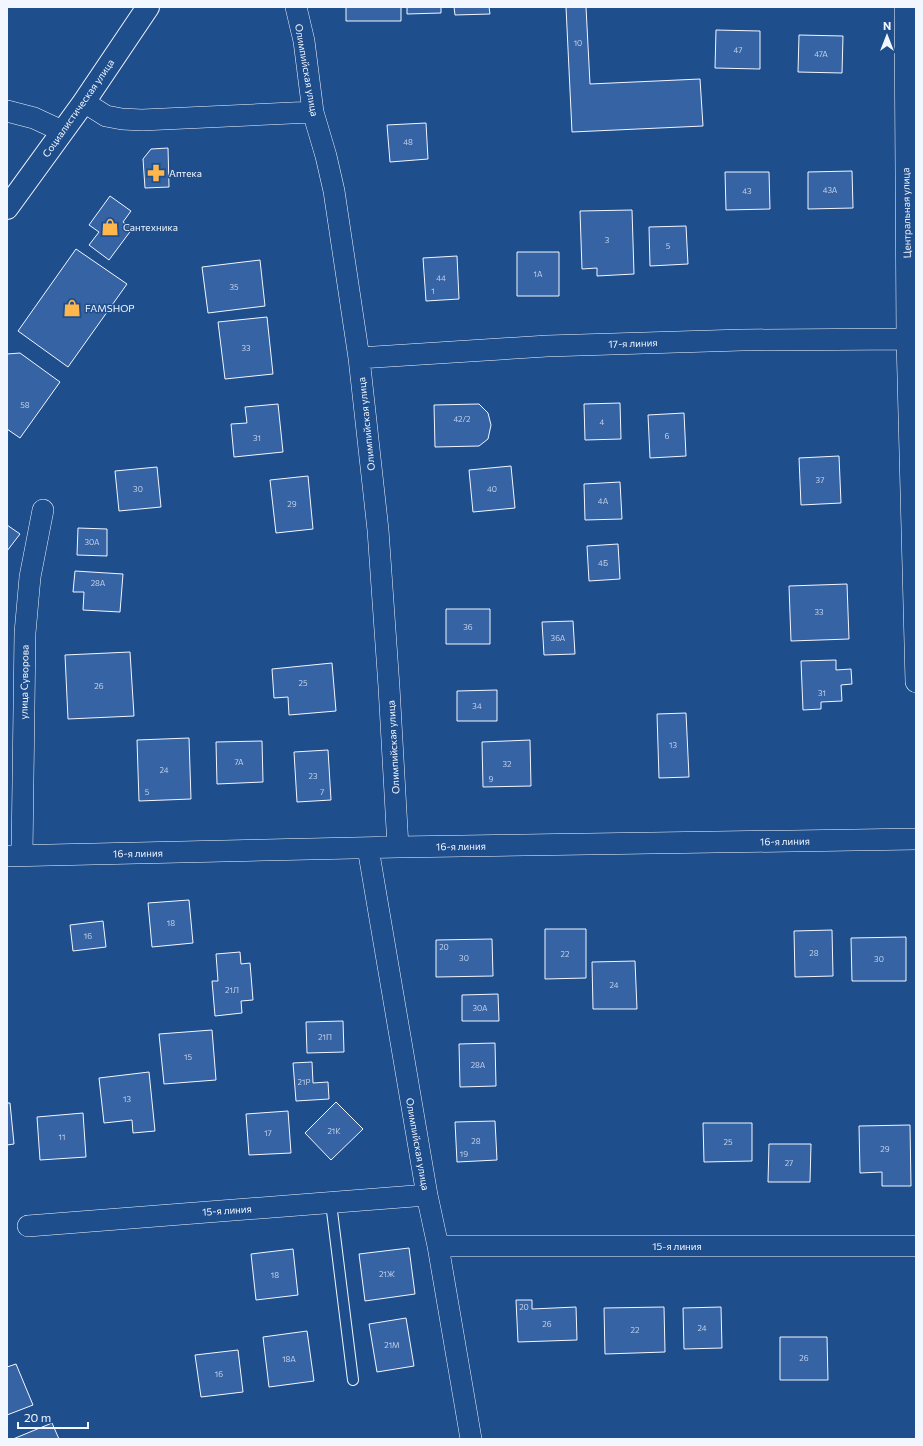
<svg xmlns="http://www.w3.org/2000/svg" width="923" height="1446" viewBox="0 0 923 1446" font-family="Commissioner,sans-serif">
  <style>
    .building { fill: #3563a3; stroke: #f2f6ff }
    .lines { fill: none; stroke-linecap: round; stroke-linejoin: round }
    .service-casing { stroke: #f2f6ff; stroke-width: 12 }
    .minor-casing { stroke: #f2f6ff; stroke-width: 22 }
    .tertiary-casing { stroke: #f2f6ff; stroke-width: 24 }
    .service { stroke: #1f4e8c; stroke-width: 10 }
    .minor { stroke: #1f4e8c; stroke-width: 21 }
    .tertiary { stroke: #1f4e8c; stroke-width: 22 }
    .labels { text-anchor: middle; stroke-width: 3; stroke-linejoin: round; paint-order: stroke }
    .number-label { font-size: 8px; fill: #c3d1e8 }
    .street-label { font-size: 10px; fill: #f2f6ff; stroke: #1f4e8c }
    .poi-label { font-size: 10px; fill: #f2f6ff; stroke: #1f4e8c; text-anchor: start }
  </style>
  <rect width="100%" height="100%" fill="#1f4e8c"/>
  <path class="building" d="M 346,7 L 401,7 L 401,21 L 346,21 Z
    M 407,7 L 441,7 L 441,13 L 407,14 Z
    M 454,7 L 489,7 L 490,14 L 455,15 Z
    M 566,7 L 586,7 L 590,84 L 700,79 L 703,126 L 572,132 Z
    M 716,30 L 760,31 L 760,69 L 715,68 Z
    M 799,35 L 843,36 L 842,73 L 798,72 Z
    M 426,123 L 428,159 L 390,162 L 387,125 Z
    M 168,148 L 169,187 L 145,188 L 143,159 L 151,149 Z
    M 852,171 L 853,208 L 808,209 L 808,172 Z
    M 725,172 L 769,172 L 770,209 L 726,210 Z
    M 110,196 L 131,211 L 123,222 L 132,229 L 109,260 L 89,245 L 99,232 L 89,225 Z
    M 632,210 L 634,274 L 597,276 L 597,268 L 582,269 L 580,211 Z
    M 686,226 L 688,264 L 650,266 L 649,227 Z
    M 76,249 L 127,284 L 68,367 L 18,331 Z
    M 517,252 L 559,252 L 559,296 L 517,296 Z
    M 457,256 L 459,299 L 426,301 L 423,258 Z
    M 260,260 L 265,306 L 208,313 L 202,267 Z
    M 267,317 L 273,374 L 225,379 L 218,322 Z
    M 20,353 L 60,382 L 20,438 L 7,429 L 7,354 Z
    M 620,403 L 621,439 L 585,440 L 584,404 Z
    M 278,404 L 283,452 L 234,457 L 231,424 L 247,423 L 245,407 Z
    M 479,404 L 488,413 L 491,425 L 488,439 L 479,446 L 435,447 L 434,405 Z
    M 684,413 L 686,456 L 650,458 L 648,415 Z
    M 839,456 L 841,503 L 801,505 L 799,458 Z
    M 511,466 L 515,508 L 473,512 L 469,470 Z
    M 157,467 L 161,507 L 119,511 L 115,471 Z
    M 308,476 L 313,529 L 276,533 L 270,480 Z
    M 620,482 L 622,519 L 585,520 L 584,484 Z
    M 7,525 L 20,534 L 7,551 Z
    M 78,528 L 107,529 L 107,556 L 77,555 Z
    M 618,544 L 620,579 L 589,581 L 587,546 Z
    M 75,571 L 123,574 L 120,612 L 83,610 L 84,592 L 73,592 Z
    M 847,584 L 849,639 L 791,641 L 789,586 Z
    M 446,609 L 490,609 L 490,644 L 446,644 Z
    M 573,621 L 575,654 L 544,655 L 542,622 Z
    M 130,652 L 134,716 L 68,719 L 65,655 Z
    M 836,660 L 836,670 L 851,669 L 852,684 L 841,685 L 842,701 L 821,702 L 821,709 L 803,710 L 801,661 Z
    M 332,663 L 336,711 L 289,715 L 288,697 L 274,698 L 272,669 Z
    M 497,690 L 497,721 L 457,721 L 457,691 Z
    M 686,713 L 689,777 L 659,778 L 657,714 Z
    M 189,738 L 191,799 L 139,801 L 137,740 Z
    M 530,740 L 531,786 L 483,787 L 482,742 Z
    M 262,741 L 263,782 L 217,784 L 216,742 Z
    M 328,750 L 331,800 L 297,802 L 294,752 Z
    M 189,900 L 193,943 L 152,947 L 148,903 Z
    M 103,921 L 106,947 L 73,951 L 70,925 Z
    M 545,929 L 586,929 L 586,978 L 545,979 Z
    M 832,930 L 833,976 L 795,977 L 794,931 Z
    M 906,937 L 906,981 L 852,981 L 851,938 Z
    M 492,939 L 493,976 L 436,977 L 436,940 Z
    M 240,952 L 241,964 L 250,963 L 253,1000 L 241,1001 L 242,1013 L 215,1016 L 212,981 L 218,981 L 216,954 Z
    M 635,961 L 637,1009 L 593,1009 L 592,962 Z
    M 498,994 L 499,1021 L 462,1021 L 462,995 Z
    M 343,1021 L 344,1052 L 307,1053 L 306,1022 Z
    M 212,1030 L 216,1080 L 164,1084 L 159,1034 Z
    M 495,1043 L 496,1086 L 460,1087 L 459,1044 Z
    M 312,1062 L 313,1083 L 328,1082 L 329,1099 L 296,1101 L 293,1063 Z
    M 149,1072 L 155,1131 L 133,1133 L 132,1120 L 104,1123 L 99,1078 Z
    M 336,1102 L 363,1129 L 331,1160 L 305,1133 Z
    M 7,1103 L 10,1103 L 14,1144 L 7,1145 Z
    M 288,1111 L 291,1153 L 249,1155 L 246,1114 Z
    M 83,1113 L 86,1157 L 40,1160 L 37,1117 Z
    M 495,1121 L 497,1160 L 457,1162 L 455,1122 Z
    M 703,1123 L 752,1123 L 752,1161 L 704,1162 Z
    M 910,1125 L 911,1186 L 882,1186 L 882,1172 L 860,1173 L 859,1126 Z
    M 769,1144 L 811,1144 L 810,1182 L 768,1182 Z
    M 409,1248 L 415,1294 L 365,1301 L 359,1254 Z
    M 293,1249 L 298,1295 L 256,1300 L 251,1254 Z
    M 516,1300 L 532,1300 L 532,1309 L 576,1307 L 577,1340 L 518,1342 Z
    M 664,1307 L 665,1352 L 605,1354 L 604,1308 Z
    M 721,1307 L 722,1348 L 684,1349 L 683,1308 Z
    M 406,1318 L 414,1366 L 377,1372 L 369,1324 Z
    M 307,1331 L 314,1381 L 269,1387 L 263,1337 Z
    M 780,1337 L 827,1337 L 828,1380 L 780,1380 Z
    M 238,1350 L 243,1392 L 201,1397 L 195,1355 Z
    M 16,1364 L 33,1405 L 7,1415 L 7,1367 Z
    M 52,1423 L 59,1439 L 13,1439 Z"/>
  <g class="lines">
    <g class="service-casing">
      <path id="service" d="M 331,1203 L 353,1380"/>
    </g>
    <g class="minor-casing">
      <path id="minor" d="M 296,7 L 304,41 L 313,112 L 326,156 L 334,191 L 359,358 L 378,530 L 389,687 L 398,847
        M 905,7 L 907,339 L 916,682
        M 84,102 L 106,116 L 122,119 L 142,120 L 313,112
        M 7,111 L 34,118 L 62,131
        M 359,358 L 547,346 L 742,340 L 907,339
        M 368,848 L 427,1195 L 438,1246 L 471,1439
        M 22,855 L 25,633 L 30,577 L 43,510
        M 7,856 L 398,847 L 916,839
        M 28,1226 L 427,1195
        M 438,1246 L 916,1246"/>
    </g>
    <g class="tertiary-casing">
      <path id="tertiary" d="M 7,208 L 84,102 L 148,7"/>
    </g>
    <use href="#service" class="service"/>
    <use href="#minor" class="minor"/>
    <use href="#tertiary" class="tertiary"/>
  </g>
  <defs>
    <g id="pharmacy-bare" transform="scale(1.38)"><path d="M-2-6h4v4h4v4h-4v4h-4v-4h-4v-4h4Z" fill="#ffb74d" stroke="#1f4e8c" stroke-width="2.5" paint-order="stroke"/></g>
    <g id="shop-bare" transform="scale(1.38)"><path d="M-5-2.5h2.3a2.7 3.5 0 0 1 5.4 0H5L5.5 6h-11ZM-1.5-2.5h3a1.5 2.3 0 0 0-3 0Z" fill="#ffb74d" stroke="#1f4e8c" stroke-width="2.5" paint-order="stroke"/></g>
  </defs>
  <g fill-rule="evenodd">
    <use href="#pharmacy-bare" x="156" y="173"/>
    <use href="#shop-bare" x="110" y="227"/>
    <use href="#shop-bare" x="72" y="308"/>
  </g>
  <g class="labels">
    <g class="number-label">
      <text x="578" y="46">10</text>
      <text x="738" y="53">47</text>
      <text x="821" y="57">47А</text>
      <text x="408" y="145">48</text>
      <text x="830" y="193">43А</text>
      <text x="747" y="194">43</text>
      <text x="607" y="243">3</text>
      <text x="668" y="249">5</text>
      <text x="538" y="277">1А</text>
      <text x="441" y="281">44</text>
      <text x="234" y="290">35</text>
      <text x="433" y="294">1</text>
      <text x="246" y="351">33</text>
      <text x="25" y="408">58</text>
      <text x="462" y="422">42/2</text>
      <text x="602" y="425">4</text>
      <text x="667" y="439">6</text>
      <text x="257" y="441">31</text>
      <text x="820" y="483">37</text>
      <text x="138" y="492">30</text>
      <text x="492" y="492">40</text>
      <text x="603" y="504">4А</text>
      <text x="292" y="507">29</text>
      <text x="92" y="545">30А</text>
      <text x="603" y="566">4Б</text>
      <text x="98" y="586">28А</text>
      <text x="819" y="615">33</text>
      <text x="468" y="630">36</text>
      <text x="558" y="641">36А</text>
      <text x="303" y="686">25</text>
      <text x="99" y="689">26</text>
      <text x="822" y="696">31</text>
      <text x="477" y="709">34</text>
      <text x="673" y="748">13</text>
      <text x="239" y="765">7А</text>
      <text x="507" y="767">32</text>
      <text x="164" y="773">24</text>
      <text x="313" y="779">23</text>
      <text x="491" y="782">9</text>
      <text x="147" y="795">5</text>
      <text x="322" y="795">7</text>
      <text x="171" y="926">18</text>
      <text x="88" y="939">16</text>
      <text x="444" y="950">20</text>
      <text x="814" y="956">28</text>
      <text x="565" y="957">22</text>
      <text x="464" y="961">30</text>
      <text x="879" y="962">30</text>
      <text x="614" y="988">24</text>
      <text x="232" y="993">21Л</text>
      <text x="480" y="1011">30А</text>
      <text x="325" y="1040">21П</text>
      <text x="188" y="1060">15</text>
      <text x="478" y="1068">28А</text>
      <text x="304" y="1085">21Р</text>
      <text x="127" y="1102">13</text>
      <text x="334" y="1134">21К</text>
      <text x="268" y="1136">17</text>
      <text x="62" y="1140">11</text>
      <text x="476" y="1144">28</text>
      <text x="728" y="1145">25</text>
      <text x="885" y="1152">29</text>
      <text x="464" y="1157">19</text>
      <text x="789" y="1166">27</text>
      <text x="387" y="1277">21Ж</text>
      <text x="275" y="1278">18</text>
      <text x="524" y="1310">20</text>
      <text x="547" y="1327">26</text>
      <text x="702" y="1331">24</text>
      <text x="635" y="1333">22</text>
      <text x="392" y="1348">21М</text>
      <text x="804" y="1361">26</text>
      <text x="289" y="1362">18А</text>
      <text x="219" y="1377">16</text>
    </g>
    <g class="street-label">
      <text transform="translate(307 70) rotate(80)" y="4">Олимпийская улица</text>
      <text transform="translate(78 108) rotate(-55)" y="4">Социалистическая улица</text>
      <text transform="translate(906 213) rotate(-91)" y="4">Центральная улица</text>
      <text transform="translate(633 343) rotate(-2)" y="4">17-я линия</text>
      <text transform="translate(366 424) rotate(-96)" y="4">Олимпийская улица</text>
      <text transform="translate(24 682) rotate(-89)" y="4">улица Суворова</text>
      <text transform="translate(393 747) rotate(-93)" y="4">Олимпийская улица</text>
      <text transform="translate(785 841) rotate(-1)" y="4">16-я линия</text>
      <text transform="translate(461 846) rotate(-1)" y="4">16-я линия</text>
      <text transform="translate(138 853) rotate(-1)" y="4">16-я линия</text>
      <text transform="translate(418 1144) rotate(80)" y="4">Олимпийская улица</text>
      <text transform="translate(227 1210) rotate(-4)" y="4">15-я линия</text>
      <text x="677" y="1250">15-я линия</text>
    </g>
    <g class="poi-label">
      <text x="169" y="177">Аптека</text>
      <text x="123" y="231">Сантехника</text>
      <text x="85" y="312">FAMSHOP</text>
    </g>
  </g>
  <rect width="923" height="1446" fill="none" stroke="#f2f6ff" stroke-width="16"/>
  <g transform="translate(887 36)" stroke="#1f4e8c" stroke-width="3" paint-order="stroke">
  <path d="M0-3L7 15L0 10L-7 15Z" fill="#f2f6ff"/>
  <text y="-6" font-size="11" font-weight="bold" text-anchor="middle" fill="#f2f6ff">N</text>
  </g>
  <path d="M18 1422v6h70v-6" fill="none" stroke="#f2f6ff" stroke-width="2"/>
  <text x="24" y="1422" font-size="12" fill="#f2f6ff" stroke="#1f4e8c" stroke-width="3" paint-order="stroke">20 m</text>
</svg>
